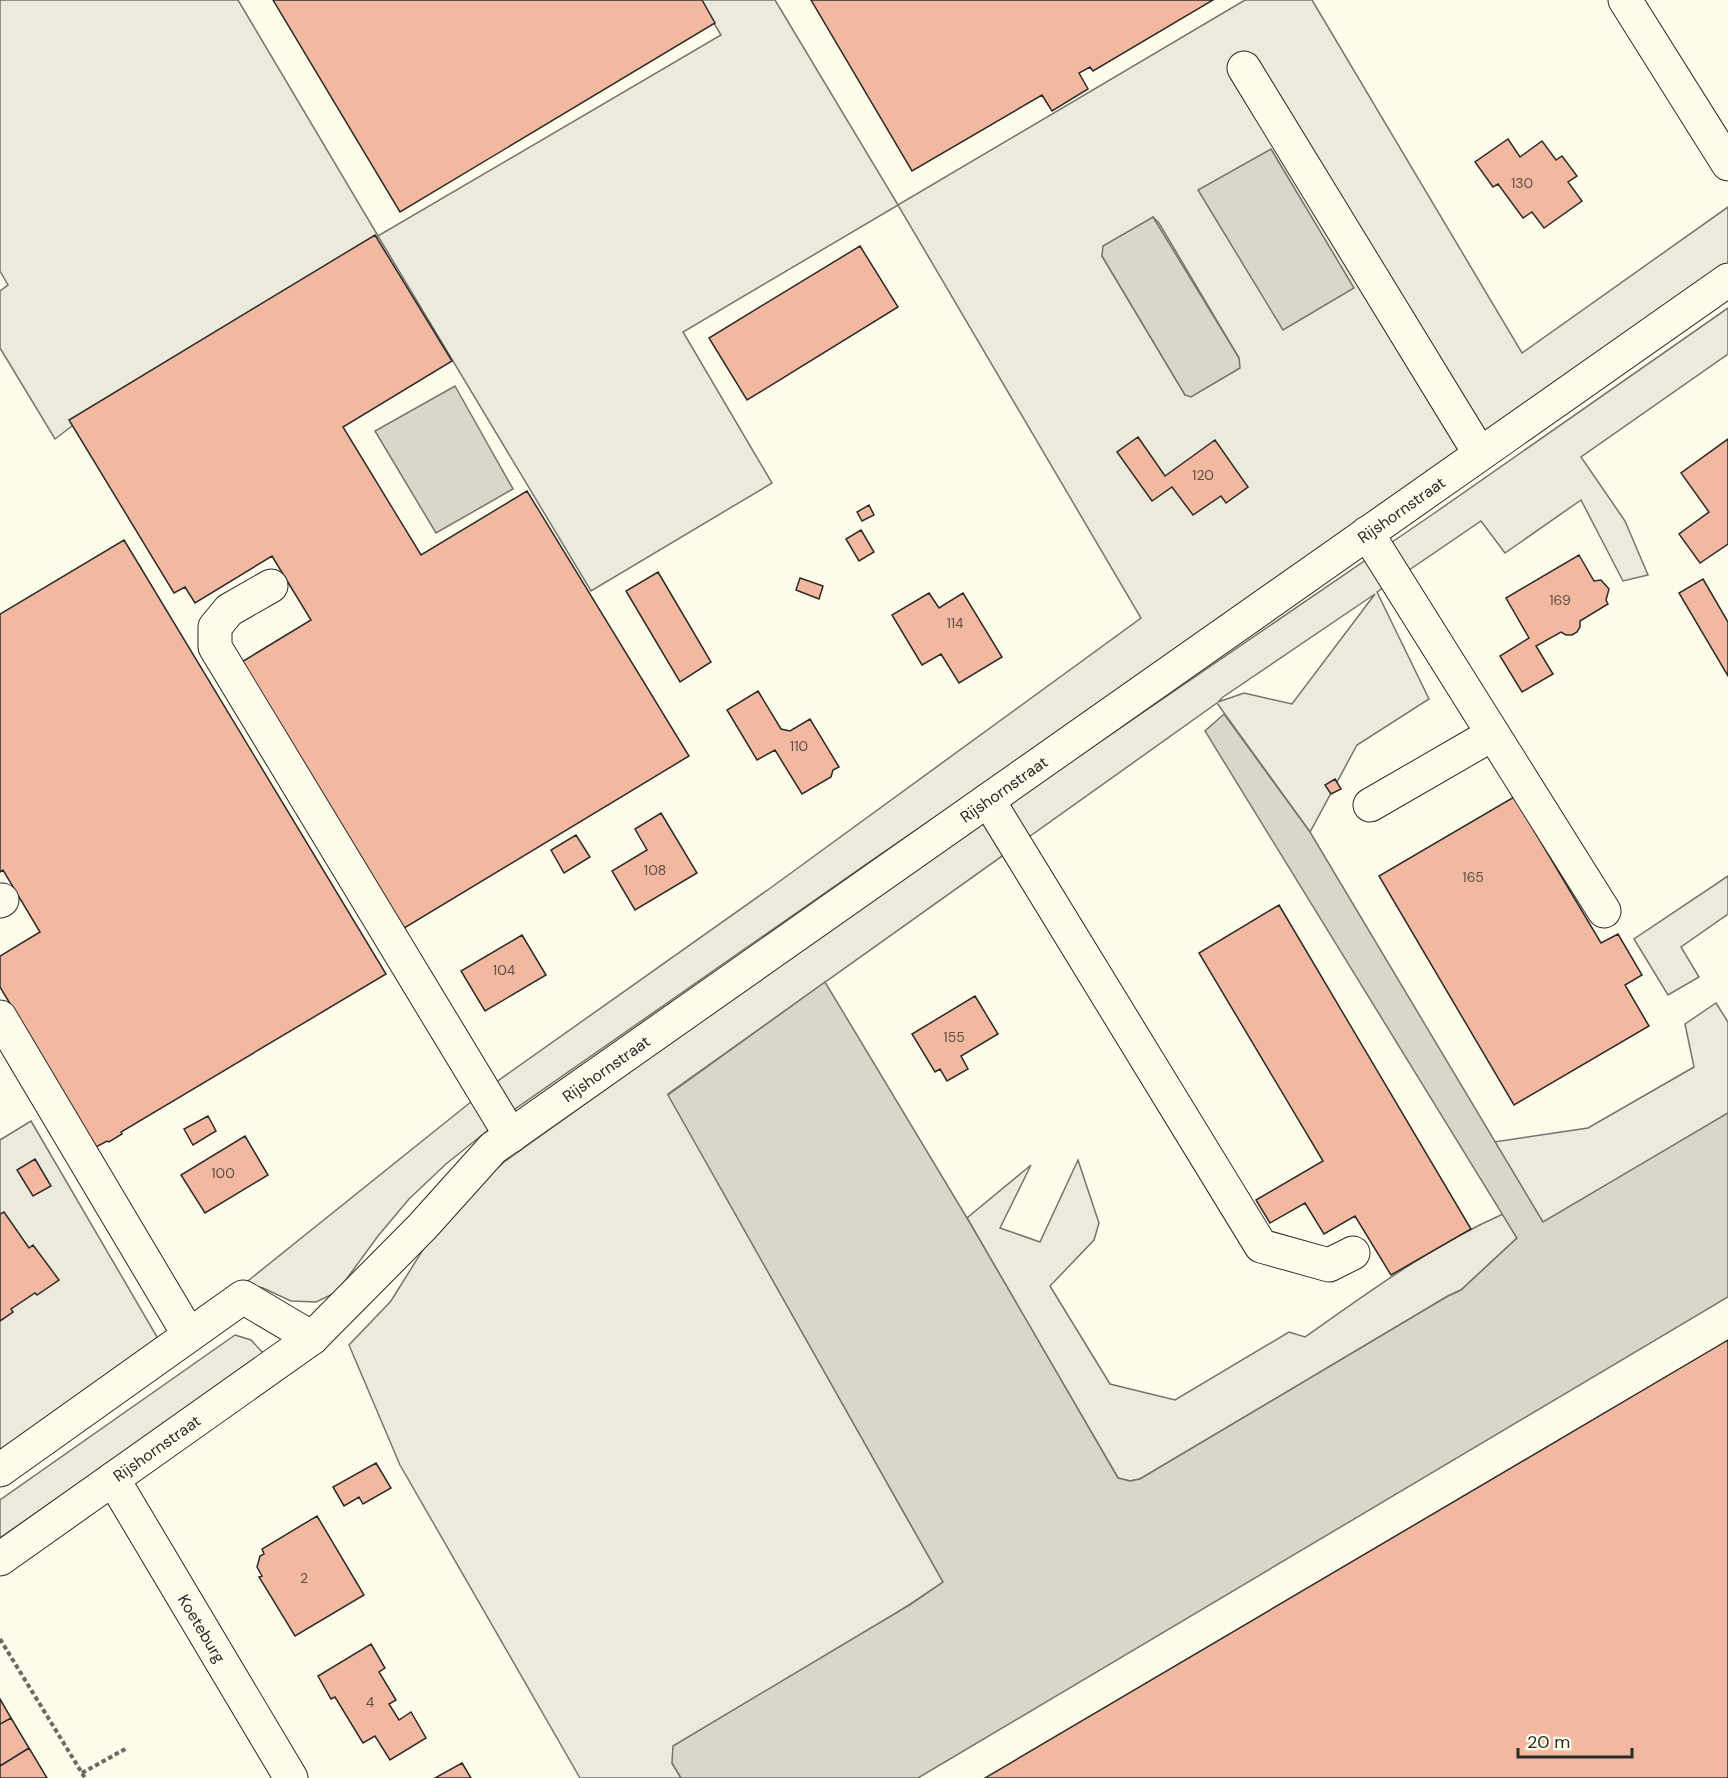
<svg xmlns="http://www.w3.org/2000/svg" width="1728" height="1778" viewBox="0 0 1728 1778" font-family="'DM Sans',sans-serif">
  <style>
    .green { fill: #ecebdb; stroke: #74746e; stroke-width: 1.5; fill-rule: evenodd }
    .water { fill: #d8d7c9; stroke: #74746e; stroke-width: 1.5 }
    .building { fill: #f2b8a0; stroke: #2b2b2b; stroke-width: 1.5 }
    .lines { fill: none; stroke-linecap: round; stroke-linejoin: round }
    .minor-casing { stroke: #2b2b2b; stroke-width: 35 }
    .path { stroke: #6a6964; stroke-width: 4; stroke-dasharray: 4.5 3; stroke-linecap: butt }
    .minor { stroke: #fdfbea; stroke-width: 33 }
    .labels { text-anchor: middle; stroke-width: 4.5; stroke-linejoin: round; paint-order: stroke }
    .number-label { font-size: 14px; fill: #5d4e48 }
    .street-label { font-size: 16px; fill: #2b2b2b; stroke: #fdfbea }
  </style>
  <rect width="100%" height="100%" fill="#fdfbea"/>
  <path class="green" d="M 0,0 L 238,0 L 378,236 L 721,35 L 700,0 L 775,0 L 898,205 L 1245,0 L 1312,0 L 1522,353 L 1728,207 L 1728,263 L 1120,691 L 875,858 L 508,1114 L 446,1164 L 409,1199 L 378,1236 L 337,1292 L 316,1302 L 291,1301 L 263,1288 L 244,1284 L 492,1085 L 769,889 L 1141,618 L 898,205 L 683,332 L 772,483 L 591,591 L 378,236 L 72,426 L 55,439 L 0,348 L 0,291 L 8,285 L 0,271 ZM 1153,217 L 1159,223 L 1239,358 L 1185,395 L 1102,256 Z
    M 1728,308 L 1728,354 L 1581,457 L 1625,521 L 1648,575 L 1623,581 L 1581,500 L 1505,553 L 1481,521 L 1377,592 L 1429,699 L 1357,745 L 1310,832 L 1217,703 L 668,1094 L 943,1582 L 672,1763 L 681,1778 L 580,1778 L 400,1465 L 349,1345 L 391,1301 L 442,1219 L 504,1162 L 930,858 L 1436,512 ZM 1375,594 L 1292,704 L 1244,693 L 1218,702 L 1223,697 Z
    M 1728,876 L 1728,914 L 1681,947 L 1699,977 L 1668,995 L 1634,939 Z
    M 1716,1003 L 1728,1022 L 1728,1113 L 1543,1223 L 1494,1142 L 1588,1128 L 1694,1067 L 1685,1024 Z
    M 31,1121 L 160,1342 L 0,1453 L 0,1140 Z
    M 1078,1160 L 1099,1223 L 1094,1240 L 1050,1286 L 1110,1384 L 1175,1400 L 1289,1332 L 1305,1337 C 1369,1292 1431,1246 1503,1214 L 1517,1238 L 1461,1290 L 1448,1296 L 1140,1479 L 1130,1481 L 1118,1478 L 967,1218 L 1031,1165 L 1000,1228 L 1040,1242 Z
    M 235,1335 L 251,1340 L 264,1354 L 0,1538 L 0,1500 Z"/>
  <path class="water" d="M 1271,149 L 1354,288 L 1283,330 L 1198,190 Z
    M 1153,217 L 1239,358 L 1240,368 L 1191,397 L 1185,395 L 1102,256 L 1103,246 Z
    M 455,386 L 513,489 L 436,533 L 375,431 Z
    M 1224,714 L 1310,832 L 1543,1222 L 1728,1113 L 1728,1297 L 918,1778 L 681,1778 L 672,1763 L 673,1746 L 911,1604 L 943,1582 L 668,1095 L 825,982 L 967,1218 L 1118,1478 L 1130,1481 L 1140,1479 L 1448,1296 L 1461,1290 L 1517,1238 L 1205,731 Z"/>
  <path class="building" d="M 273,0 L 702,0 L 715,23 L 400,212 Z
    M 811,0 L 1213,0 L 1093,71 L 1090,67 L 1079,73 L 1088,89 L 1052,111 L 1042,95 L 912,171 Z
    M 1508,139 L 1520,157 L 1542,141 L 1556,160 L 1562,156 L 1577,176 L 1568,182 L 1582,201 L 1544,228 L 1532,212 L 1523,218 L 1498,184 L 1493,187 L 1475,162 Z
    M 375,235 L 452,361 L 343,427 L 421,555 L 527,491 L 689,756 L 396,933 L 235,666 L 311,620 L 272,556 L 195,603 L 185,587 L 174,593 L 69,420 Z
    M 860,246 L 898,307 L 747,400 L 709,338 Z
    M 1138,437 L 1165,476 L 1215,440 L 1248,487 L 1226,503 L 1221,496 L 1193,515 L 1172,487 L 1152,501 L 1117,452 Z
    M 1728,439 L 1728,544 L 1700,563 L 1679,534 L 1709,512 L 1681,473 Z
    M 869,505 L 874,515 L 862,521 L 857,512 Z
    M 861,530 L 874,552 L 859,561 L 846,539 Z
    M 124,540 L 386,974 L 121,1132 L 122,1134 L 109,1142 L 107,1141 L 96,1147 L 0,987 L 0,956 L 40,932 L 3,870 L 0,872 L 0,614 Z
    M 1579,555 L 1594,581 L 1601,580 L 1609,589 L 1606,600 L 1608,604 L 1580,621 L 1580,627 L 1577,632 L 1572,635 L 1566,635 L 1561,632 L 1536,646 L 1553,674 L 1522,692 L 1500,656 L 1529,638 L 1506,598 Z
    M 658,572 L 711,662 L 680,682 L 626,591 Z
    M 800,578 L 823,586 L 819,599 L 796,590 Z
    M 1703,579 L 1728,622 L 1728,676 L 1679,593 Z
    M 929,593 L 939,608 L 963,593 L 1002,657 L 959,683 L 941,654 L 922,665 L 892,615 Z
    M 758,691 L 781,729 L 790,731 L 810,719 L 839,767 L 833,770 L 831,777 L 802,794 L 775,750 L 757,760 L 727,710 Z
    M 1335,779 L 1341,789 L 1331,794 L 1325,785 Z
    M 1514,797 L 1601,943 L 1618,934 L 1642,975 L 1625,985 L 1649,1026 L 1514,1105 L 1379,876 Z
    M 661,813 L 697,873 L 635,910 L 612,871 L 647,850 L 635,829 Z
    M 576,835 L 590,857 L 564,873 L 551,850 Z
    M 1279,905 L 1471,1229 L 1391,1275 L 1355,1216 L 1324,1234 L 1305,1203 L 1270,1223 L 1256,1200 L 1323,1161 L 1199,953 Z
    M 522,935 L 546,975 L 485,1011 L 461,971 Z
    M 975,996 L 998,1034 L 961,1056 L 968,1069 L 947,1081 L 940,1069 L 935,1072 L 912,1034 Z
    M 208,1116 L 216,1131 L 193,1145 L 184,1129 Z
    M 245,1136 L 268,1175 L 205,1213 L 181,1175 Z
    M 35,1159 L 51,1186 L 33,1196 L 17,1170 Z
    M 4,1212 L 29,1248 L 33,1245 L 59,1280 L 37,1295 L 35,1293 L 11,1309 L 13,1312 L 0,1321 L 0,1214 Z
    M 1728,1340 L 1728,1778 L 985,1778 Z
    M 376,1463 L 391,1488 L 363,1504 L 359,1497 L 344,1506 L 333,1487 Z
    M 317,1516 L 364,1595 L 295,1636 L 259,1577 L 262,1576 L 257,1567 L 260,1556 L 264,1554 L 262,1549 Z
    M 371,1644 L 385,1668 L 379,1672 L 396,1700 L 389,1704 L 399,1720 L 411,1712 L 426,1738 L 390,1760 L 375,1736 L 363,1743 L 335,1697 L 331,1699 L 318,1676 Z
    M 0,1699 L 11,1718 L 0,1724 Z
    M 11,1718 L 29,1748 L 0,1766 L 0,1724 Z
    M 29,1748 L 47,1778 L 0,1778 L 0,1766 Z
    M 462,1763 L 471,1778 L 435,1778 Z"/>
  <g class="lines">
    <g class="minor-casing">
      <g id="minor">
        <path d="M 1625,0 L 1728,164"/>
        <path d="M 1244,68 L 1480,454"/>
        <path d="M 1367,533 L 1604,911"/>
        <path d="M 271,586 L 229,610 L 215,627 L 215,647 L 511,1136"/>
        <path d="M 988,800 L 1261,1246 L 1329,1265 L 1353,1253"/>
        <path d="M 1370,805 L 1493,734"/>
        <path d="M 0,901 L 2,900"/>
        <path d="M 0,1017 L 189,1335"/>
        <path d="M 0,1470 L 243,1297 L 312,1338"/>
        <path id="s1" d="M 113,1479 L 291,1778"/>
        <path id="s2" d="M 0,1559 L 312,1338 L 422,1227 L 493,1148 L 1728,280"/>
      </g>
    </g>
    <path class="path" d="M 0,1639 L 85,1778
      M 82,1773 L 127,1748"/>
    <use href="#minor" class="minor"/>
  </g>
  <g class="labels">
    <g class="number-label">
      <text x="1522" y="188">130</text>
      <text x="1203" y="480">120</text>
      <text x="1560" y="605">169</text>
      <text x="955" y="628">114</text>
      <text x="799" y="751">110</text>
      <text x="655" y="875">108</text>
      <text x="1473" y="882">165</text>
      <text x="504" y="975">104</text>
      <text x="954" y="1042">155</text>
      <text x="223" y="1178">100</text>
      <text x="304" y="1583">2</text>
      <text x="370" y="1707">4</text>
    </g>
    <g class="street-label">
      <text dy="6" stroke="none"><textPath href="#s2" startOffset="1755">Rijshornstraat</textPath></text>
      <text dy="6" stroke="none"><textPath href="#s2" startOffset="1269">Rijshornstraat</textPath></text>
      <text dy="6" stroke="none"><textPath href="#s2" startOffset="783">Rijshornstraat</textPath></text>
      <text dy="6" stroke="none"><textPath href="#s2" startOffset="192">Rijshornstraat</textPath></text>
      <text dy="6" stroke="none"><textPath href="#s1" startOffset="174">Koeteburg</textPath></text>
    </g>
  </g>
  <path d="M1518 1748v9h114v-9" fill="none" stroke="#2b2b2b" stroke-width="3"/>
  <text x="1527" y="1748" font-size="18" fill="#2b2b2b" stroke="#fdfbea" stroke-width="4.5" paint-order="stroke">20 m</text>
</svg>
